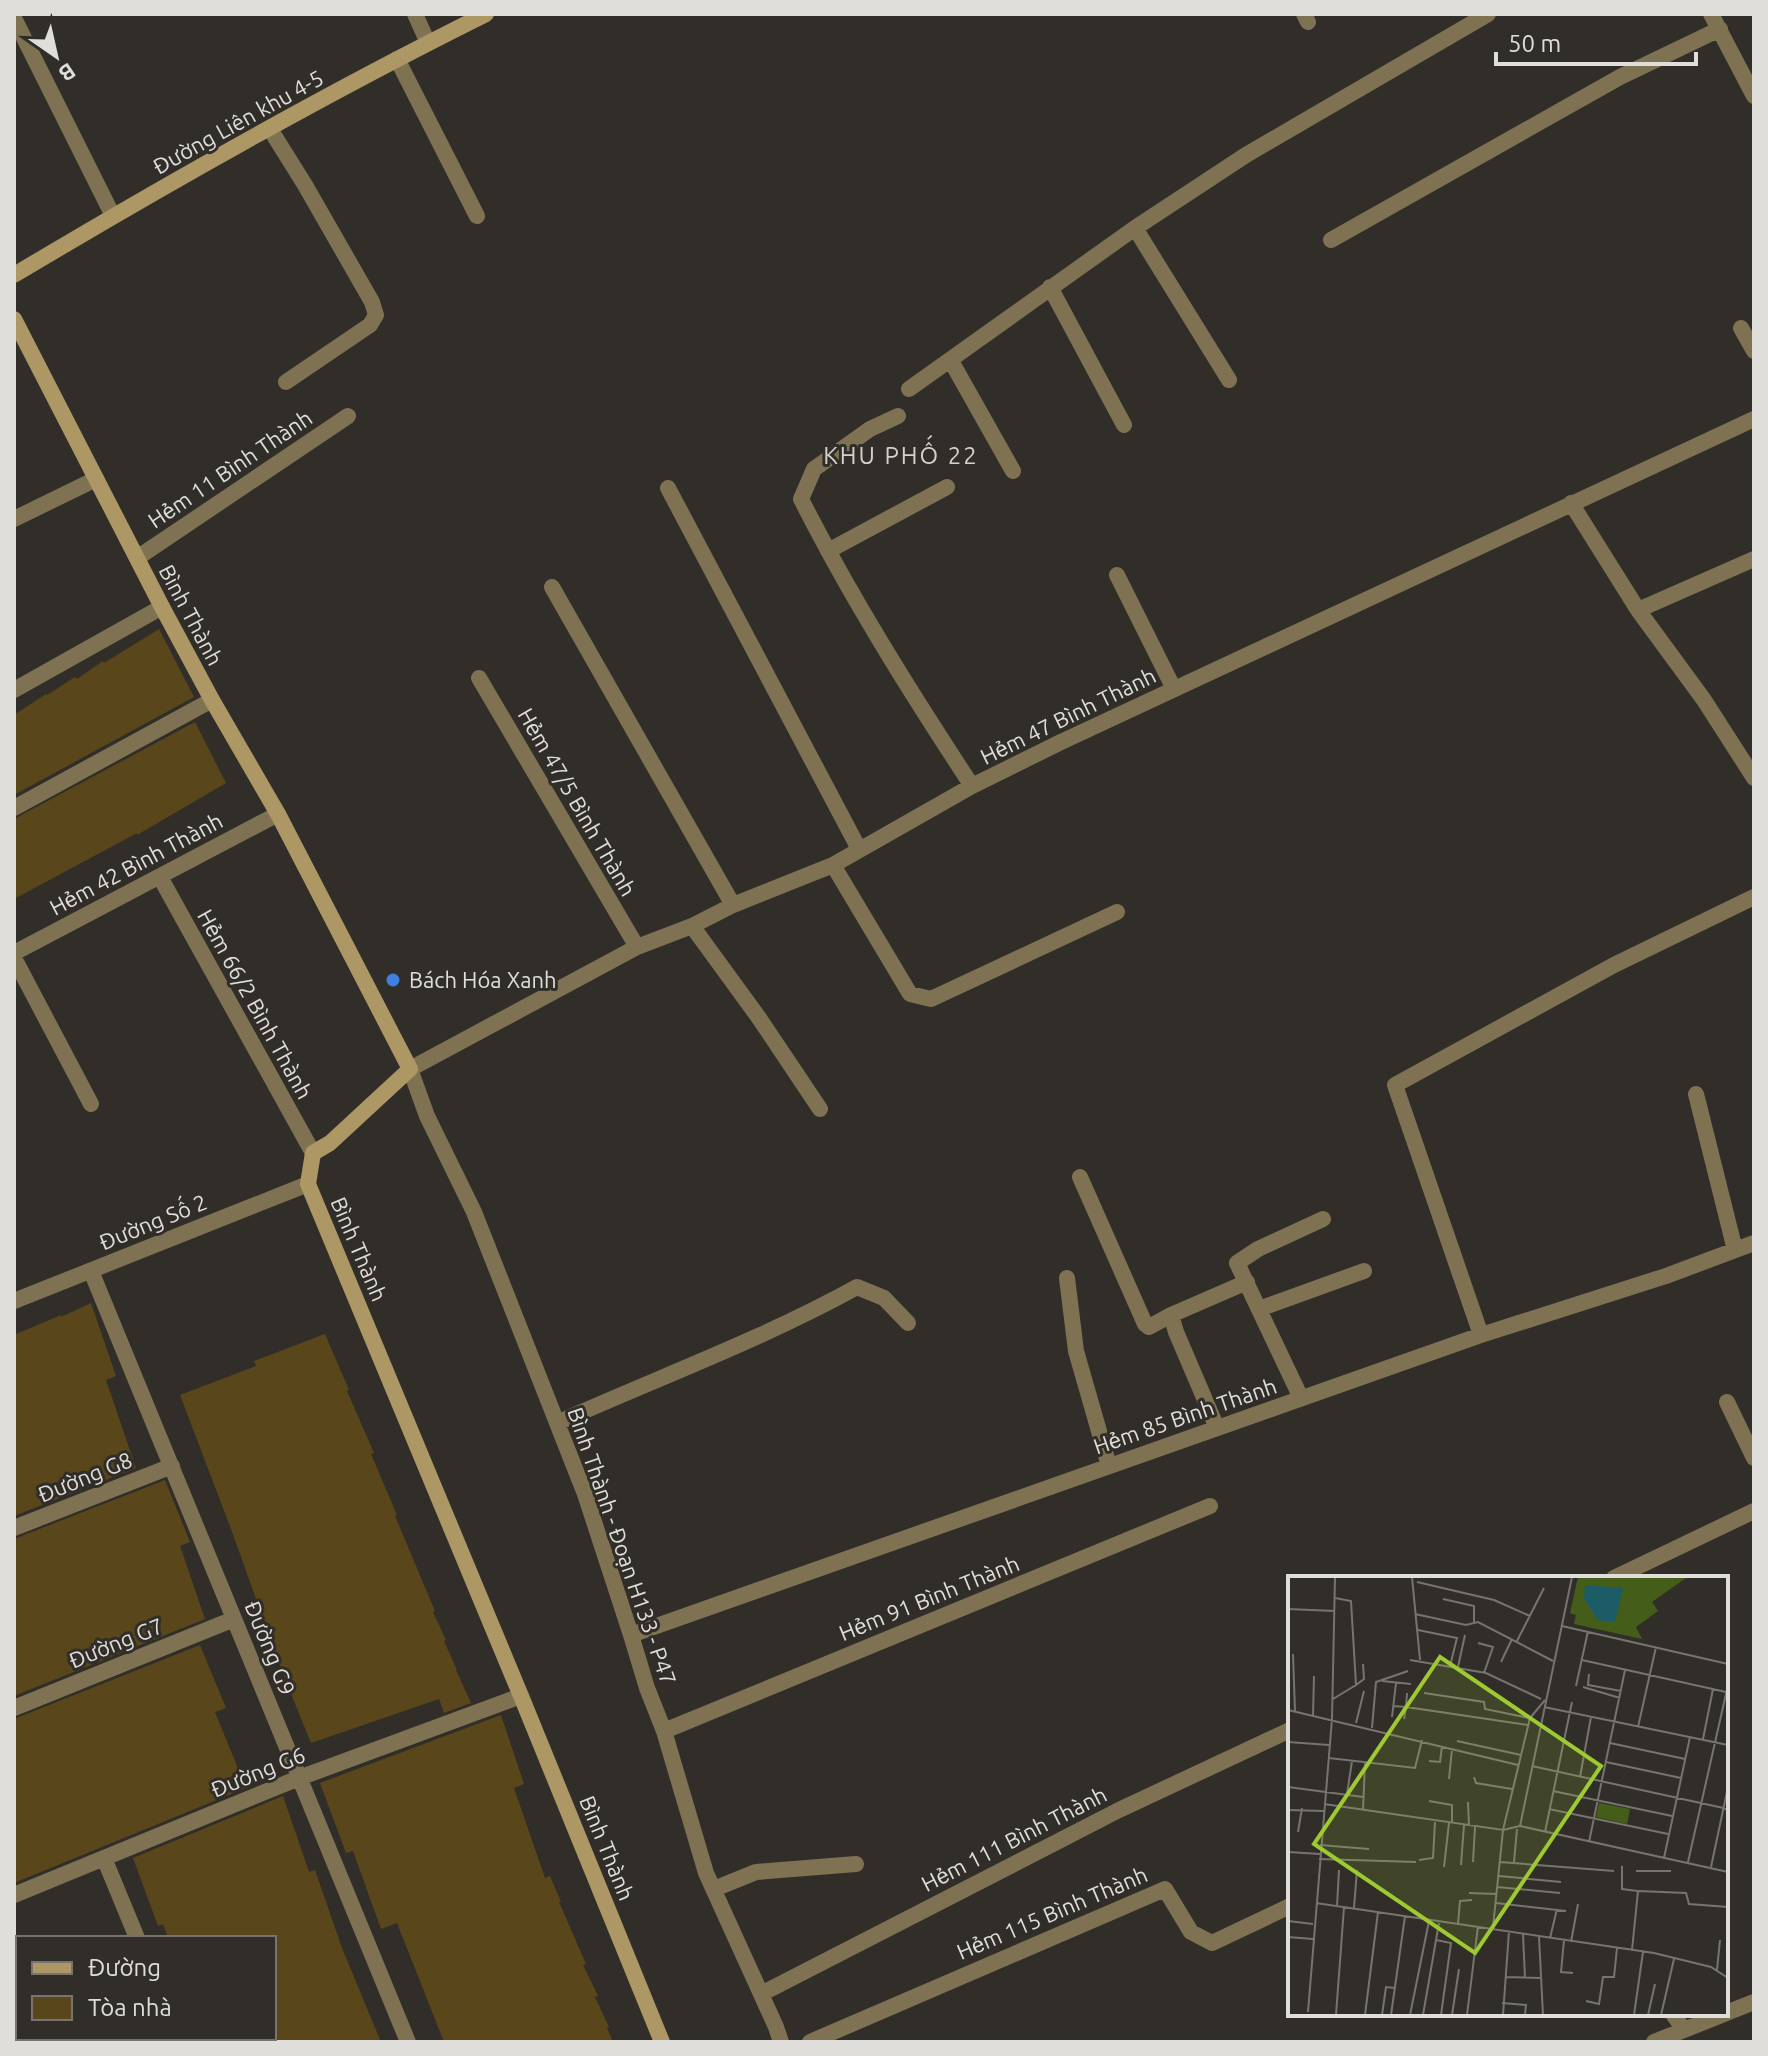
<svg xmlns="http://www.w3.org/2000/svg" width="1768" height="2056" viewBox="0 0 1768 2056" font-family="Ubuntu,sans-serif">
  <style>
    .building { fill: #5a461b }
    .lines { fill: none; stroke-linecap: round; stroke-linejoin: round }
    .street { stroke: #7f7252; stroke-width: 16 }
    .secondary { stroke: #ad9764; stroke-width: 16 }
    .shop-dot { fill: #3f7fe0; stroke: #312e29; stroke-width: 3 }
    .labels { text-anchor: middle; stroke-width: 6; stroke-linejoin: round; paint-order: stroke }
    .street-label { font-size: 22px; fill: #e0dedb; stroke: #312e29 }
    .poi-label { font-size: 22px; fill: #e0dedb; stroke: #312e29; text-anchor: start }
    .neighbourhood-label { font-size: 24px; letter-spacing: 2px; fill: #d4d1cb; stroke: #312e29 }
    .inset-road { fill: none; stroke: #777470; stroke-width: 2 }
    .view { fill: #9dca30; fill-opacity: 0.15; stroke: #9dca30; stroke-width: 4 }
    .inset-edge { fill: none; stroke: #e0dedb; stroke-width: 4 }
  </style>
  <rect width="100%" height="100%" fill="#312e29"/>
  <path class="building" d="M 159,629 L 194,697 L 14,795 L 14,715 L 46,694 L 47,695 L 75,677 L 77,679 L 103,661 L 104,663 Z
    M 195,722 L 226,783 L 137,835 L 137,833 L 14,899 L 14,819 Z
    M 91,1303 L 116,1376 L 106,1380 L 136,1468 L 14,1516 L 14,1335 L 61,1315 L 61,1317 Z
    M 325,1334 L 349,1390 L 347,1391 L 374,1453 L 371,1454 L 397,1515 L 395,1516 L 435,1611 L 433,1612 L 446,1640 L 444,1641 L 457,1670 L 456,1670 L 471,1703 L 444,1713 L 439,1699 L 311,1743 L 283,1674 L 231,1529 L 180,1395 L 256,1366 L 254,1361 Z
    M 165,1480 L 190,1542 L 180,1546 L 205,1619 L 14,1696 L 14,1539 Z
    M 200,1645 L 226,1708 L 215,1712 L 246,1788 L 14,1883 L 14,1719 Z
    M 501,1715 L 524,1784 L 514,1788 L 545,1878 L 550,1876 L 561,1902 L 559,1902 L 586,1964 L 583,1965 L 598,1996 L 595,1997 L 609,2027 L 607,2028 L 613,2042 L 444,2042 L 397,1923 L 381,1929 L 353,1851 L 346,1853 L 320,1783 Z
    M 283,1796 L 309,1872 L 315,1870 L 342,1948 L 381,2042 L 274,2042 L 274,1938 L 168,1938 L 163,1924 L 158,1926 L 133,1858 Z"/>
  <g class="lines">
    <path class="street" d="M 415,14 L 428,43
      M 1304,14 L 1308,22
      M 1711,14 L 1754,96
      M 14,18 L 113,216
      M 397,59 L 477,216
      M 270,129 L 305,185 L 372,302 L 376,315 L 370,325 L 286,382
      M 1135,228 L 1229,380
      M 1331,240 L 1620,77 L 1720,29
      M 1050,287 L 1124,425
      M 1741,328 L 1754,351
      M 951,361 L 1013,471
      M 909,389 L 1135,228 L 1246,155 L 1488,14
      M 898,416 L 870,429 L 814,469 L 801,499 C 851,598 911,693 972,786
      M 668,488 L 859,849
      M 1571,503 L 1638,610 L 1704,700 L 1754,778
      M 14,519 L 96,479
      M 828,551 L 947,487
      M 137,558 L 348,416
      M 1117,575 L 1174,689
      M 552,587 L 733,905
      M 1638,610 L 1754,559
      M 479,678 L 637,947
      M 14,690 L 162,607
      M 14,808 L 212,700
      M 833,865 L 910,994 L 931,999 L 1117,912
      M 160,877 L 313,1153
      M 692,926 L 759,1018 L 820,1109
      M 14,953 L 278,814
      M 14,958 L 91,1104
      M 1696,1094 L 1735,1250
      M 1080,1177 L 1145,1324 L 1149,1327 L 1171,1315 L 1176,1332 L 1217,1428
      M 91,1271 L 408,2042
      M 1067,1278 L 1076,1351 L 1109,1466
      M 14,1301 L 308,1184
      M 1259,1309 L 1364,1271
      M 1171,1315 L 1247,1282
      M 1481,1335 L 1395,1085 L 1614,965 L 1754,897
      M 1301,1398 L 1237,1263 L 1258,1249 L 1323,1219
      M 1727,1402 L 1754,1458
      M 557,1423 C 657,1378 761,1340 857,1287 L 884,1298 L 908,1323
      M 14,1528 L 172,1466
      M 1614,1578 L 1754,1511
      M 631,1635 L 1481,1335 L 1666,1276 L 1754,1243
      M 14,1708 L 234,1619
      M 664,1731 L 1210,1506
      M 104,1858 L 137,1938
      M 714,1889 L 756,1872 L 856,1864
      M 14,1895 L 299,1778 L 521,1696
      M 761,1994 L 1119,1810 L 1290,1730
      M 1726,2013 L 1754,2002
      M 1673,2014 L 1684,2030
      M 179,2038 L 181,2042
      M 781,2042 L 776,2027 L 706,1873 L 664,1731 L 647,1688 L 631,1635 L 585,1494 L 474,1212 L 427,1116 L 410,1069 L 637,947 L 692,926 L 733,905 L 833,865 L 972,786 L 1061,742 L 1754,419
      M 810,2042 L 1165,1889 L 1191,1932 L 1212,1943 L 1290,1906
      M 1654,2042 L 1724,2014"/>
    <path class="secondary" d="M 14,275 C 168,183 325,94 486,14
      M 14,319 L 162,607 L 212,700 L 278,814 L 410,1069 L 330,1143 L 313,1153 L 308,1184 L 521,1696 L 662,2042"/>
  </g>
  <circle class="shop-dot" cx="393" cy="980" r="8"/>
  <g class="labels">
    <g class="street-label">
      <text transform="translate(238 122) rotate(-29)" y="8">Đường Liên khu 4-5</text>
      <text transform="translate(230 469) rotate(-34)" y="8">Hẻm 11 Bình Thành</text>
      <text transform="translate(191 615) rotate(62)" y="8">Bình Thành</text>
      <text transform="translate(1068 716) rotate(-26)" y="8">Hẻm 47 Bình Thành</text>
      <text transform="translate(577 802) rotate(60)" y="8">Hẻm 47/5 Bình Thành</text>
      <text transform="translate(136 864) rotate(-28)" y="8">Hẻm 42 Bình Thành</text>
      <text transform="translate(255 1004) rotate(61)" y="8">Hẻm 66/2 Bình Thành</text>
      <text transform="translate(153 1222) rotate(-22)" y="8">Đường Số 2</text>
      <text transform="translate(359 1249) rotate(67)" y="8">Bình Thành</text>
      <text transform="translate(1185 1416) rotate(-19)" y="8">Hẻm 85 Bình Thành</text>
      <text transform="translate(85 1477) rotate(-22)" y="8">Đường G8</text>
      <text transform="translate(622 1546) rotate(71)" y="8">Bình Thành - Đoạn H133 - P47</text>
      <text transform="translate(929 1598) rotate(-22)" y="8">Hẻm 91 Bình Thành</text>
      <text transform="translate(116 1643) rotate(-22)" y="8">Đường G7</text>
      <text transform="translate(270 1648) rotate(68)" y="8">Đường G9</text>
      <text transform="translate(258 1772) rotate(-22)" y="8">Đường G6</text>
      <text transform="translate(1014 1839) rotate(-27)" y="8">Hẻm 111 Bình Thành</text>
      <text transform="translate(607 1848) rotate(68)" y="8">Bình Thành</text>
      <text transform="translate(1052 1913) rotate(-23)" y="8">Hẻm 115 Bình Thành</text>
    </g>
    <g class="poi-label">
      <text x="409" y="988">Bách Hóa Xanh</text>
    </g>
    <g class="neighbourhood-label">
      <text x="901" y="464">KHU PHỐ 22</text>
    </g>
  </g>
  <g transform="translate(1288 1576)">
    <rect width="440" height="440" fill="#312e29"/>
    <path d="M 290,1 L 398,2 L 364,26 L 370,35 L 348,51 L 354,63 L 286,48 L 288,39 L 282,37 ZM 311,227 L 342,233 L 339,248 L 308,241 Z" fill="#445e19"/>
    <path d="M 297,9 L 335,12 L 327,46 L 310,44 L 296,23 Z" fill="#1b5c66"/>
    <path class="inset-road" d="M 124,1 L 132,84M 129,6 L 206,24 L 242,40M 155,23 L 186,30 L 186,46M 0,33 L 47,35M 127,38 L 178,49 L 190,46 L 265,85M 274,50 L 440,88M 130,54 L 169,62 L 162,90M 229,65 L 256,12M 190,67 L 205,71 L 196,97M 5,78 L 7,135M 122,84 L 198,97 L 253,123M 294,84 L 438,116M 213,86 L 224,63M 170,91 L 177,59M 301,98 L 300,109 L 333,115M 94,105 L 123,108M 68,109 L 76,103 L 75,88M 288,110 L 300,55M 295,111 L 332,122M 136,117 L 196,126 L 197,133 L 241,142M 45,123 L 68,109 L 63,25 L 47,22M 105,130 L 118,131 L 119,117M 256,131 L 440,169M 0,134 L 230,189M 25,139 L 26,100M 104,141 L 108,107M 116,143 L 118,131 L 240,149M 68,147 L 76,115M 350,151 L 368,71M 84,152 L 88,106 L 120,95M 415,163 L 425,113M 169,165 L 233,179M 0,166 L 41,169M 322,167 L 397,183M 41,182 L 127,192 L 134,164M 141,185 L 152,186 L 154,170M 318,186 L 393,202M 244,190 L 440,233M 186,201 L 188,207 L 224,213M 292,201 L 303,141M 161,203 L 164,173M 0,211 L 75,221M 265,215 L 384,240M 59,218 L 64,185M 141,225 L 164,229 L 164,247M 180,226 L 181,250M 36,228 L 215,254 L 242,142 L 257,124M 261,233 L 380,258M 0,234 L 36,235M 75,234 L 77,187M 232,250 L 440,296M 10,256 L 14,232M 257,256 L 284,126M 301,266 L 337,94M 32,269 L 81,273M 0,276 L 32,278M 376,282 L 402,161M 31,283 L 128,286M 131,284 L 145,282 L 147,246M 185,286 L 187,251M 212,286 L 326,295M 226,286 L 229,253M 400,286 L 440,109M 173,289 L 176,249M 334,290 L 334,313 L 350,315 L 344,374M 156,291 L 161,247M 423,291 L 440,211M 348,295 L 383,295M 211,300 L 273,306M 209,311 L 272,317M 350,315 L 398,317 L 401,328 L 440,331M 181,317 L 209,318M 28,327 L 366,377 L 423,391 L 440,402M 208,327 L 278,335M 49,330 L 51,294M 66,332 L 69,294M 0,345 L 25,348M 170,348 L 172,325 L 184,324M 205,351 L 215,254 L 232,250 L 284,1M 235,358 L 237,402M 0,361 L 25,363M 251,361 L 255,439M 262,362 L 269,333M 148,364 L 163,367 L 153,439M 276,364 L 273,396 L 285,397M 283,366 L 290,328M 429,394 L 432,364M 217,401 L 252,402M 298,425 L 311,428 L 315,401 L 326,401 L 329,372M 214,427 L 238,429 L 237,439M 20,436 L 44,143 L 47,1M 48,439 L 56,331M 77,439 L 90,336M 94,439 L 98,411 L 107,412M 103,439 L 117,340M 122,439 L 141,345M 135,439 L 151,347M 164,439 L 171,393M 179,439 L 190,350M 215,439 L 221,355M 346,439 L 355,376M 360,439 L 367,408M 373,439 L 386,383"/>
    <path class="view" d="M 152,81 L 313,190 L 187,377 L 26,268 Z"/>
    <rect width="440" height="440" class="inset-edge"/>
  </g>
  <rect width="1768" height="2056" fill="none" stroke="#e0dedb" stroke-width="32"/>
  <rect x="16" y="1936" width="260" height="104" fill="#312e29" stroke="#777470" stroke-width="2"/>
  <rect x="32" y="1962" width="40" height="12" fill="#ad9764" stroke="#777470" stroke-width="2"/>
  <text x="88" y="1976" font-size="24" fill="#e0dedb">Đường</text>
  <rect x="32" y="1996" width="40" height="24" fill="#5a461b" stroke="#777470" stroke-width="2"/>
  <text x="88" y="2016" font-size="24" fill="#e0dedb">Tòa nhà</text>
  <g transform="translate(56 56) rotate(146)" stroke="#312e29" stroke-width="6" paint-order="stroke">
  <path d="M0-6L14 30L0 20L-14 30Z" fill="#e0dedb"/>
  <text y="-12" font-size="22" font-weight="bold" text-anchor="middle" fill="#e0dedb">B</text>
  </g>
  <path d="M1496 52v12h200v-12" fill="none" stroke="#e0dedb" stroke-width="4"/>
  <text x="1508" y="52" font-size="24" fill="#e0dedb" stroke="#312e29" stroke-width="6" paint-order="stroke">50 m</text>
</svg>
